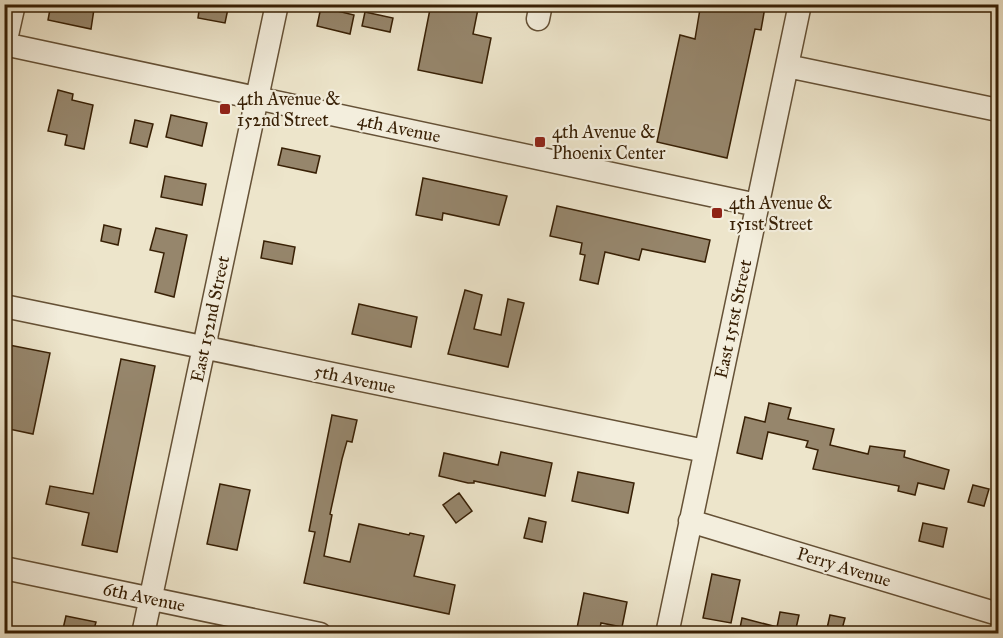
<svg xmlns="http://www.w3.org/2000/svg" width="1003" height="638" viewBox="0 0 1003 638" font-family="'IM FELL Great Primer',serif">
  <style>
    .building { fill: #96866c; stroke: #382005; stroke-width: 1.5 }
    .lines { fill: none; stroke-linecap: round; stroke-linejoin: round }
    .minor-casing { stroke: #655136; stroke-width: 25 }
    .minor { stroke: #f3eedd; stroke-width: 22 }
    .poi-dot { fill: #8f2418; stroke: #f3eedd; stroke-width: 2 }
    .labels { text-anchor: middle; stroke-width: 4.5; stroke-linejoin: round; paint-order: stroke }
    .poi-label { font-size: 18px; fill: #382005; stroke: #f3eedd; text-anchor: start }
    .street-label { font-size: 18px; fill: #382005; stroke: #f3eedd }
  </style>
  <rect width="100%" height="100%" fill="#ede5cb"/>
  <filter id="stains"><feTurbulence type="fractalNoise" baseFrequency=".00333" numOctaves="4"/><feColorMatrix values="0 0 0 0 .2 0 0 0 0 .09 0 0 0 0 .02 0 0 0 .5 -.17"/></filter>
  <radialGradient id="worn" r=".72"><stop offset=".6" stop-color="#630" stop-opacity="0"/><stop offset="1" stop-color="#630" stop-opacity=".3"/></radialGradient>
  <path class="building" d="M 51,4 L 71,4 L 94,9 L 91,29 L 48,20 Z
    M 200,4 L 229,4 L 225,23 L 198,18 Z
    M 431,4 L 479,4 L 473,34 L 491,38 L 482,83 L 418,70 Z
    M 705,4 L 752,4 L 765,7 L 761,30 L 755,29 L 727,158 L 657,142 L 680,35 L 695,39 L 700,9 L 703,10 Z
    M 321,7 L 354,15 L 350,34 L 317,26 Z
    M 365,12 L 393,18 L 390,32 L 362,26 Z
    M 58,90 L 73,94 L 72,100 L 93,105 L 84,149 L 65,145 L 67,135 L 48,131 Z
    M 171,115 L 207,123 L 202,146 L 166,137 Z
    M 135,120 L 153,124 L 147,147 L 130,143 Z
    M 282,148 L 320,156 L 316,173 L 278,165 Z
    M 165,176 L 206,184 L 202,205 L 161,197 Z
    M 423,178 L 507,196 L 499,225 L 443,213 L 442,220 L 416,215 Z
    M 557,206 L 710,240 L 705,262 L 642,249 L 639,260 L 605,252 L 598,284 L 580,280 L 585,255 L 580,254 L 582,243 L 550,236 Z
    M 104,225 L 121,229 L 118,245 L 101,241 Z
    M 156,228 L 187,235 L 174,297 L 155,292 L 164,253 L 150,250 Z
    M 264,241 L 295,247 L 292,264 L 261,258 Z
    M 465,290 L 482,295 L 474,329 L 501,335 L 508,299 L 524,303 L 508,367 L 448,354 Z
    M 359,304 L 417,317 L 411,347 L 352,334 Z
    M 4,344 L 50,353 L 33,434 L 4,428 Z
    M 121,359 L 155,366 L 117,552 L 82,545 L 89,513 L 46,504 L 50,486 L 93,494 Z
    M 769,403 L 791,408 L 788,419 L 834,429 L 830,445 L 868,454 L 870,446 L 905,451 L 904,457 L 949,470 L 944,489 L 918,483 L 915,495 L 898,491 L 899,486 L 813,469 L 818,450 L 806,447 L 808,441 L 768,432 L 762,459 L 737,453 L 745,417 L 765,422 Z
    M 332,415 L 357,420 L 352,442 L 347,441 L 342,459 L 330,514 L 332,515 L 324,556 L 350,562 L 359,524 L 409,535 L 410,533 L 424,536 L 414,576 L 455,585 L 449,614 L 304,583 L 315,532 L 309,531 Z
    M 501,452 L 552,463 L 545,496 L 474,481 L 474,483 L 468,483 L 439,476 L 444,453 L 498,465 Z
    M 578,472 L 634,483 L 628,513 L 572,501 Z
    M 220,484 L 250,490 L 237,550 L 207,544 Z
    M 973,485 L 989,489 L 984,506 L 968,502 Z
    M 459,493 L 472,511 L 456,523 L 443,505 Z
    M 529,518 L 546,522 L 542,542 L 524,538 Z
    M 923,523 L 947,528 L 943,547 L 919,541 Z
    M 712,574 L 740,580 L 731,623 L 703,618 Z
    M 584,593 L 627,602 L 622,627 L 601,623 L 599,633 L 576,633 Z
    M 780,612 L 799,615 L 795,633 L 784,632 L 783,633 L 739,633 L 742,618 L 777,627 Z
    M 830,615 L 845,618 L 841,633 L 826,633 Z
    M 66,616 L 96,622 L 93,633 L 62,633 Z"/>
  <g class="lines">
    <g class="minor-casing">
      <path id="minor" d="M 538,19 L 541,4
        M 4,44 L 757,205
        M 5,44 L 14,4
        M 787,66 L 998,110
        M 4,306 L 705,451
        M 690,521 L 998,614
        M 4,568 L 320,634
        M 143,634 L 277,4
        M 667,634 L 800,4"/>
    </g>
    <use href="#minor" class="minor"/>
  </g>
  <g class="poi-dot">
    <rect x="219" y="103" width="12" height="12" rx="3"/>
    <rect x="534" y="136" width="12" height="12" rx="3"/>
    <rect x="711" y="207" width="12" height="12" rx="3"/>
  </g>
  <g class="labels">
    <g class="poi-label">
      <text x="237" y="105">4th Avenue &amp;<tspan x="237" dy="21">152nd Street</tspan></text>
      <text x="552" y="138">4th Avenue &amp;<tspan x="552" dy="21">Phoenix Center</tspan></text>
      <text x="729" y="209">4th Avenue &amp;<tspan x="729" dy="21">151st Street</tspan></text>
    </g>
    <g class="street-label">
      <text transform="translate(399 128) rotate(12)" y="6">4th Avenue</text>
      <text transform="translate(210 319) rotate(-78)" y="6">East 152nd Street</text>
      <text transform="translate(733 319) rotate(-78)" y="6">East 151st Street</text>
      <text transform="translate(355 379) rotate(12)" y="6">5th Avenue</text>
      <text transform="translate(844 567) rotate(17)" y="6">Perry Avenue</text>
      <text transform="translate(144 597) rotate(12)" y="6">6th Avenue</text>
    </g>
  </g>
  <rect width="1003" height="638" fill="none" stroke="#ede5cb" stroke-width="24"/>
  <rect x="6" y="6" width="991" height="626" fill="none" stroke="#382005" stroke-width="3"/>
  <rect x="12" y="12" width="979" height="614" fill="none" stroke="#382005" stroke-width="1.5"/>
  <rect width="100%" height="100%" filter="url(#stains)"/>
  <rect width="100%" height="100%" fill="url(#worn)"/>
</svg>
